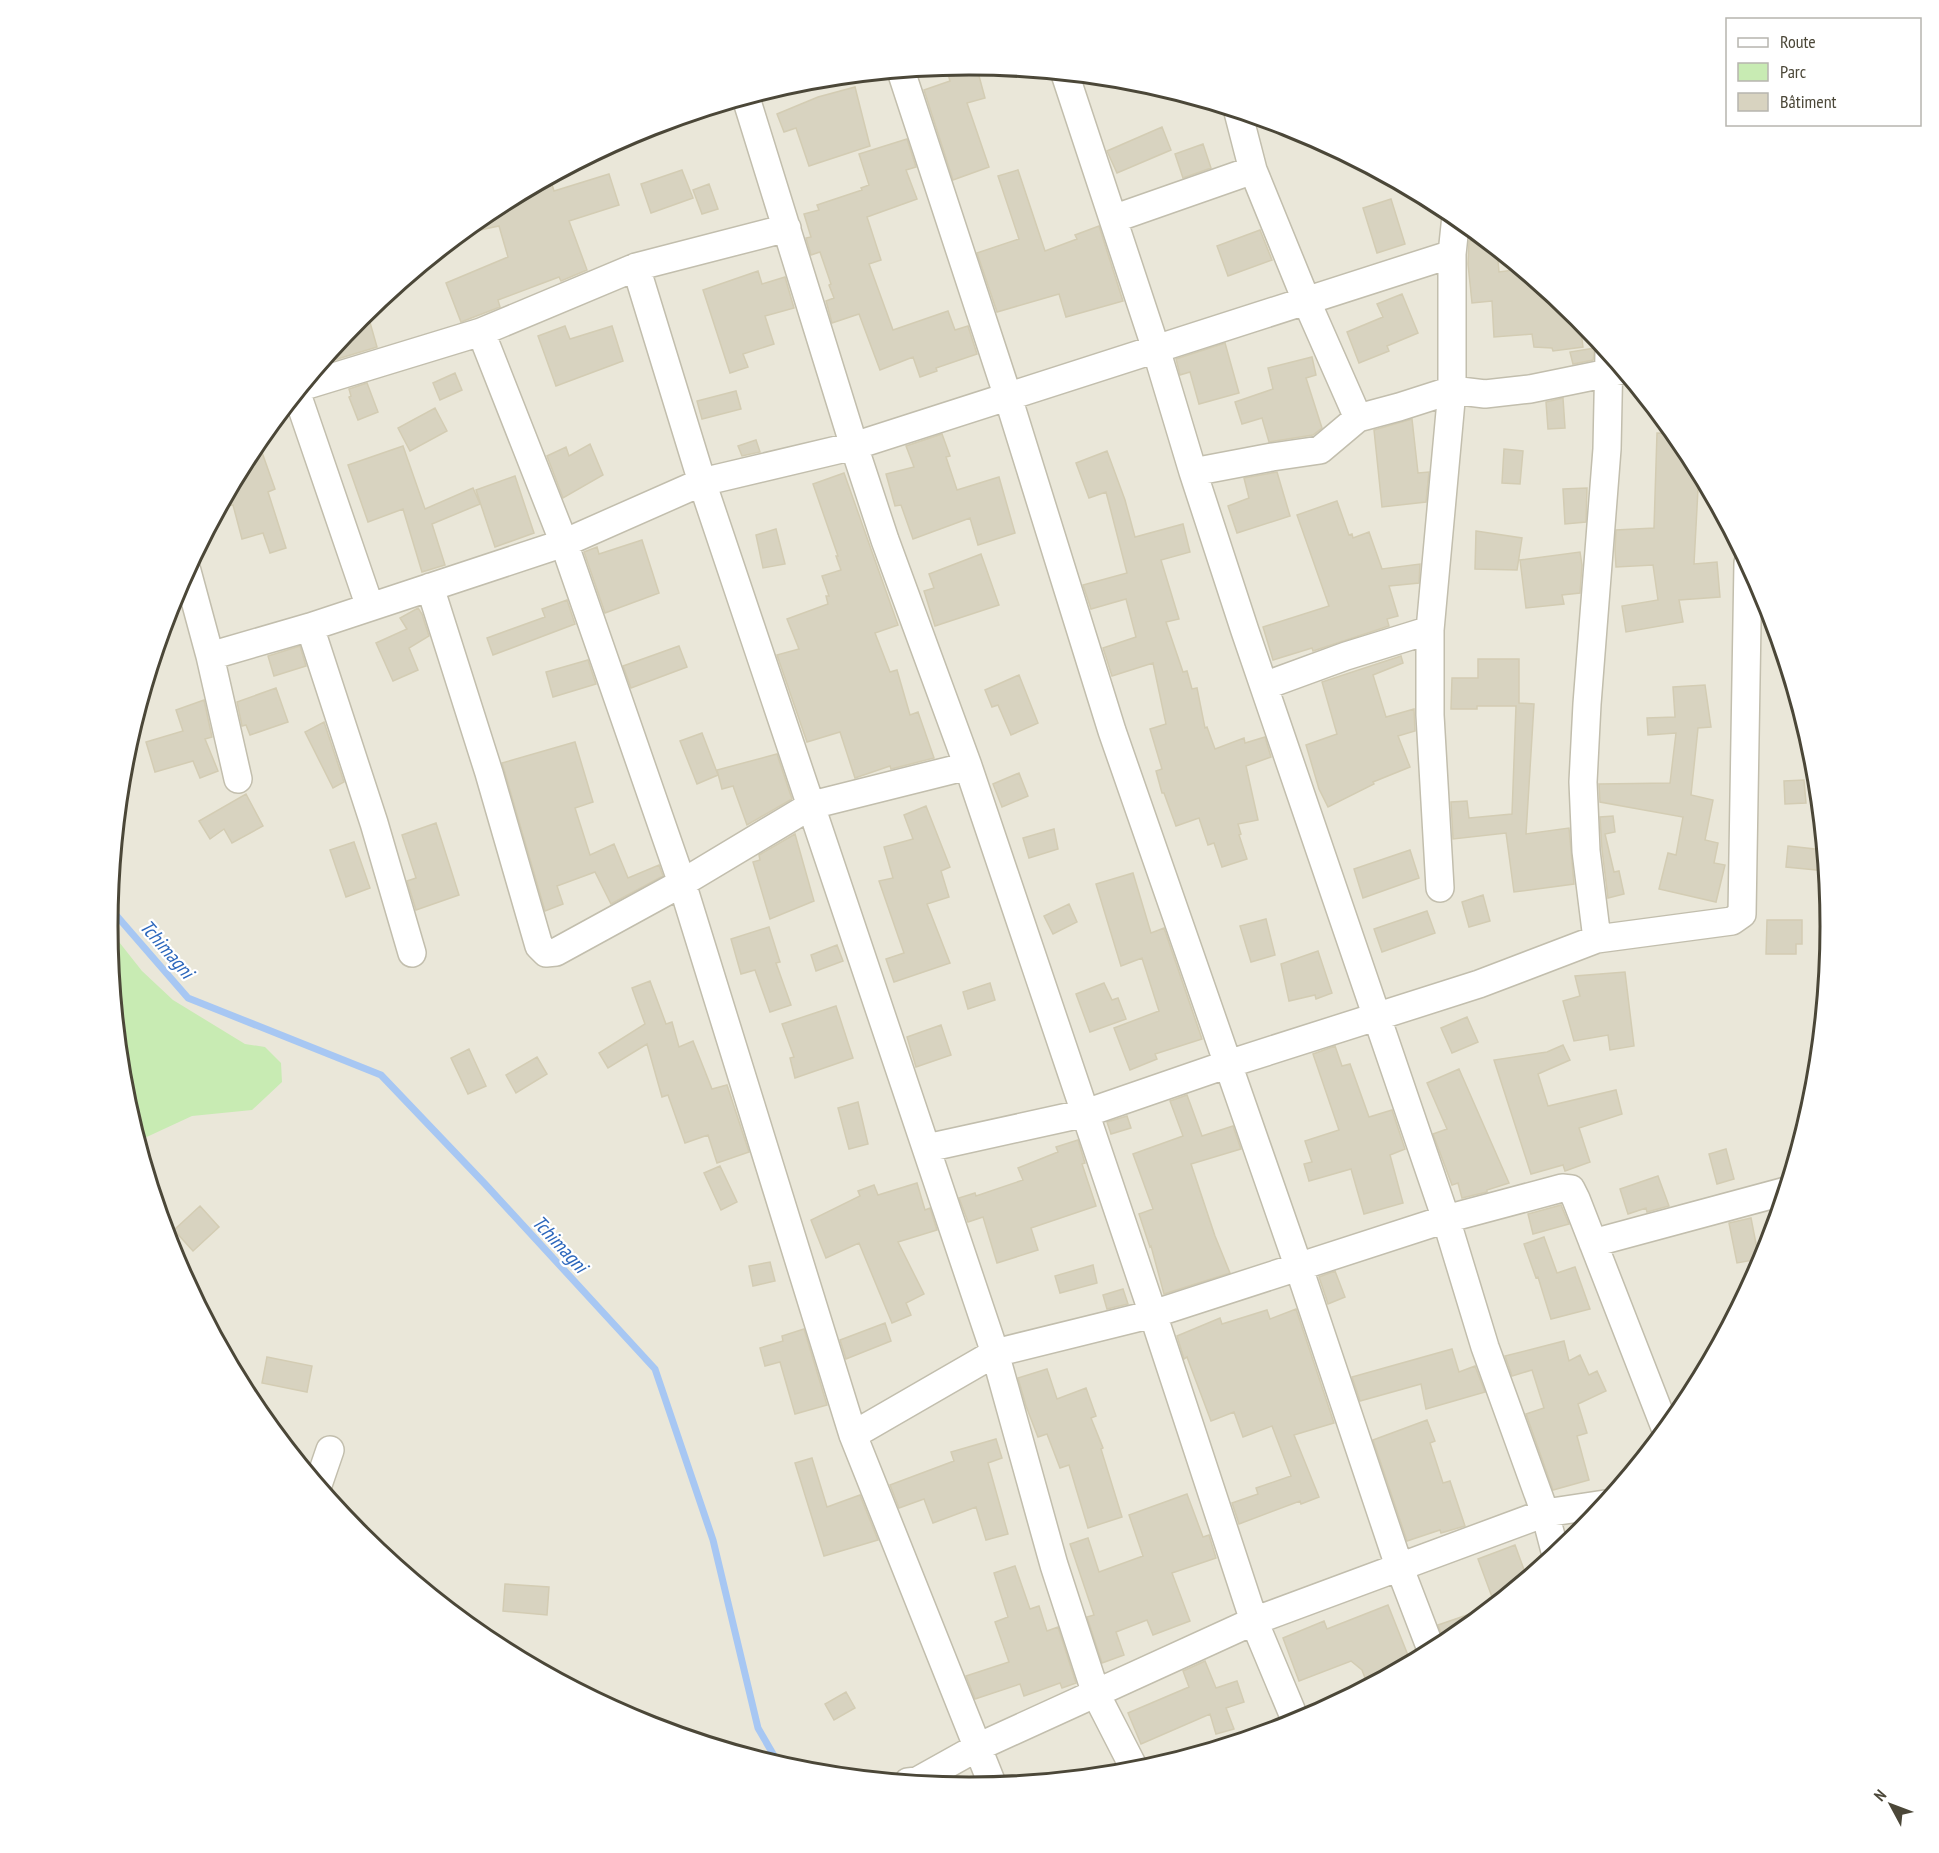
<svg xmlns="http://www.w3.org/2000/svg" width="1939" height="1853" viewBox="0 0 1939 1853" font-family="'PT Sans Narrow',sans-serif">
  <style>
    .residential { fill: #eae7d9 }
    .green { fill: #c8ebb3 }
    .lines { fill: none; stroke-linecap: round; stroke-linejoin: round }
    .stream { stroke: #a7c7f3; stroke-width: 7 }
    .building { fill: #d8d3c0; stroke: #d3ccb3; stroke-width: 1.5 }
    .minor-casing { stroke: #c2bead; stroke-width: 30 }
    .minor { stroke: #fff; stroke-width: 27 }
    .labels { text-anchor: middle; stroke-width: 4.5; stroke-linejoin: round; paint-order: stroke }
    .water-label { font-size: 20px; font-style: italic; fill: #2c67bc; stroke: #fff }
    .rim { fill: none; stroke: #4b4738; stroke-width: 3 }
  </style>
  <rect width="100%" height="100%" fill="#f6f4eb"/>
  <path class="residential" d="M110 926a859 859 0 1 1 1718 0a859 859 0 1 1-1718 0Z"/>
  <path class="green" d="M 108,928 L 142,971 L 173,1000 L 245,1044 L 265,1047 L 281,1063 L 282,1082 L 252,1110 L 192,1116 L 138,1141 L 124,1094 Z"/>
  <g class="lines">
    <path class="stream" d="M 109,907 L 188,998 L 381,1075 L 485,1184 L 655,1369 L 713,1540 L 758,1728 L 780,1766"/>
  </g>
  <path class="building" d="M 970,64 L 976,65 L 985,98 L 967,103 L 989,167 L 953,180 L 924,90 L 950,81 L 946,67 Z
    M 855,87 L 870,146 L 809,166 L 796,128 L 784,132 L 777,114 L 818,97 Z
    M 1162,127 L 1171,150 L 1117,173 L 1107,151 Z
    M 907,139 L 916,167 L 906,170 L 917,199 L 867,217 L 881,260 L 869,264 L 893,330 L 948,311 L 955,330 L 968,326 L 977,354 L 936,368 L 937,371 L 920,377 L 913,357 L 880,370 L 859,314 L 832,323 L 826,301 L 834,298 L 829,285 L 831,284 L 820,252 L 811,255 L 806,238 L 811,237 L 804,214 L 819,210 L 817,205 L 862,190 L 861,188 L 869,185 L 859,154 Z
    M 1203,144 L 1211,168 L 1183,178 L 1175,154 Z
    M 682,170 L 693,198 L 651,213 L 641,184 Z
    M 1018,170 L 1045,251 L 1077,239 L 1075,235 L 1099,226 L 1123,301 L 1066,317 L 1059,294 L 997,312 L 977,253 L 1019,239 L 998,176 Z
    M 609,174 L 619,205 L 569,221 L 587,270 L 561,281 L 559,277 L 498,300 L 500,307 L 461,322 L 446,283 L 508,257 L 499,226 L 461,234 L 491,210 L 550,178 L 554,191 Z
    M 709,184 L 718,209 L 702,214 L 693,190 Z
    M 1391,199 L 1405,244 L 1377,253 L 1363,208 Z
    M 1260,230 L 1272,260 L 1228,276 L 1217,246 Z
    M 1484,239 L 1497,249 L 1499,272 L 1521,269 L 1539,284 L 1541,299 L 1556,298 L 1579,317 L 1583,347 L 1553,351 L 1552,348 L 1534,347 L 1532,334 L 1494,337 L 1492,301 L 1472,303 L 1468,264 L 1469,241 Z
    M 758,271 L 762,284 L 785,277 L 794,308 L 765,316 L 774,344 L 743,354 L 748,367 L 730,373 L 703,290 Z
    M 1402,294 L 1418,333 L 1387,346 L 1389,351 L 1359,363 L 1347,332 L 1383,317 L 1377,304 Z
    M 367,312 L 377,347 L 321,364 L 360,317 Z
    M 565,326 L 570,339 L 612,326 L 623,361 L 556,386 L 538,336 Z
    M 1225,343 L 1239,393 L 1199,404 L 1190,372 L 1180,375 L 1176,359 Z
    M 1595,348 L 1593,360 L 1573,364 L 1570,352 Z
    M 1312,357 L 1316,375 L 1306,378 L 1322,428 L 1313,435 L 1269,442 L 1262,418 L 1242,424 L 1235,402 L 1273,389 L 1268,368 Z
    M 455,373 L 462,390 L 440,400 L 433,383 Z
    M 367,383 L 378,412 L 358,420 L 349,397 L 351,396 L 349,389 Z
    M 736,391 L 741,409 L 702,419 L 697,401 Z
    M 1563,398 L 1565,428 L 1548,429 L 1546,402 Z
    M 435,408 L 447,431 L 410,451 L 398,428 Z
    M 1412,419 L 1418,473 L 1429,472 L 1426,502 L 1382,507 L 1374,430 Z
    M 1657,433 L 1675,434 L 1686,448 L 1709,490 L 1698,489 L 1694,564 L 1717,562 L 1720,597 L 1679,600 L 1683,622 L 1626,632 L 1622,606 L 1658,600 L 1653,565 L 1616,567 L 1615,550 L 1616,530 L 1654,528 Z
    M 942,434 L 950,456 L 946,457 L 957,490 L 999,477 L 1015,533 L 978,545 L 970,518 L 913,539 L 901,505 L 895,506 L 886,474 L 914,467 L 906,446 Z
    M 756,440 L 760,452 L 742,456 L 738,446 Z
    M 258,441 L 275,489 L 268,492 L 286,548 L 270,553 L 263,533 L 242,539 L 233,505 L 221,507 Z
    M 590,444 L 603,475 L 563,498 L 547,456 L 566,447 L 569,456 Z
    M 403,446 L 425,509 L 473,488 L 480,504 L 432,524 L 445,565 L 422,572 L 403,509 L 368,522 L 348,465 Z
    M 1504,449 L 1523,451 L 1520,484 L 1502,483 Z
    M 1107,451 L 1125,500 L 1135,537 L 1183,524 L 1190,552 L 1161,560 L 1179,619 L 1166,622 L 1183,672 L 1187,671 L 1192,689 L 1197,688 L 1205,728 L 1207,727 L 1215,749 L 1244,738 L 1245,743 L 1265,737 L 1271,757 L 1246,766 L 1258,820 L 1238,824 L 1241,834 L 1239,835 L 1247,859 L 1222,867 L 1214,843 L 1208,845 L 1199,818 L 1176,826 L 1164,793 L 1162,793 L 1156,771 L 1162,769 L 1150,729 L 1166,724 L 1153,663 L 1112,676 L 1103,648 L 1136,637 L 1126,599 L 1091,609 L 1083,585 L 1127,573 L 1106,492 L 1089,498 L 1076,463 Z
    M 1277,472 L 1290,516 L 1237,533 L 1228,506 L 1249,498 L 1244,478 Z
    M 844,473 L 898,625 L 875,633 L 890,672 L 897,670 L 910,715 L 918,712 L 934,758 L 891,769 L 890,766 L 855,778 L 840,732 L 807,742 L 777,655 L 799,649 L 787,619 L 828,604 L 826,596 L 829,596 L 822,576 L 841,570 L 836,556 L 838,556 L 813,484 Z
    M 515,476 L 534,533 L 495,547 L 476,490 Z
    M 1587,488 L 1586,522 L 1565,524 L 1563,489 Z
    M 1337,501 L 1349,535 L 1352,534 L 1353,538 L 1369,532 L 1382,569 L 1420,564 L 1419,583 L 1389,586 L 1398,616 L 1387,619 L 1389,626 L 1313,651 L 1312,648 L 1273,660 L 1263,627 L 1329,606 L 1297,515 Z
    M 776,529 L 785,564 L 763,568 L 756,535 Z
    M 1476,531 L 1522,538 L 1517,570 L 1475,569 Z
    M 642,540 L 659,593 L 605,613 L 584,552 L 597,547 L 599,554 Z
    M 1580,552 L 1582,565 L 1580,593 L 1562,595 L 1564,604 L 1526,608 L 1520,560 Z
    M 981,554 L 999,605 L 935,626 L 924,591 L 934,588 L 929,574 Z
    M 567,600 L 575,624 L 493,655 L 487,638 L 545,617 L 542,609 Z
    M 418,608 L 422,614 L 429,636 L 409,648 L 418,670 L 393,681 L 376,643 L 407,629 L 400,618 Z
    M 300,646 L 306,666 L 274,676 L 268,656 Z
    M 679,646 L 687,667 L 631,688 L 623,666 Z
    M 1401,656 L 1403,663 L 1373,675 L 1386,717 L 1414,709 L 1415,731 L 1398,736 L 1410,767 L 1373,782 L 1374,784 L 1328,807 L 1319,789 L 1306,745 L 1337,734 L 1322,682 Z
    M 1478,659 L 1519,659 L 1519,703 L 1534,704 L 1526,834 L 1569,828 L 1574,884 L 1514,892 L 1506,833 L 1453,839 L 1451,802 L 1467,801 L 1469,818 L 1512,814 L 1516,706 L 1477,706 L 1477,709 L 1451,709 L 1452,678 L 1478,678 Z
    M 588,660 L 596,684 L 553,697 L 546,672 Z
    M 1019,675 L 1038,723 L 1011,735 L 998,705 L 992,707 L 985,690 Z
    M 1705,685 L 1711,727 L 1698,728 L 1691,795 L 1713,800 L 1705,840 L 1718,843 L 1714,863 L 1725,865 L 1716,902 L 1659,889 L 1668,853 L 1676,855 L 1683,817 L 1600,802 L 1599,784 L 1670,783 L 1676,733 L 1648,735 L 1647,718 L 1675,717 L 1673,687 Z
    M 276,688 L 288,722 L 250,735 L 246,725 L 242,726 L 237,702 Z
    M 204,700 L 212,737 L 205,739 L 218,771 L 200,778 L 193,761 L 155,772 L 146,742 L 183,731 L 176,710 Z
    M 324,722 L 344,782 L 333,788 L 305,732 Z
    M 702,733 L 718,775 L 697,784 L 680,741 Z
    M 575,742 L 593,802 L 575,808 L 590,855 L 614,844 L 628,878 L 659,865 L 663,876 L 611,904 L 595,872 L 557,886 L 563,904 L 545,911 L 502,763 Z
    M 777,754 L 792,799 L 747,825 L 733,786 L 722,789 L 717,770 Z
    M 1019,773 L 1028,796 L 1002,807 L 993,784 Z
    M 1804,780 L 1806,803 L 1785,804 L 1784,781 Z
    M 246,794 L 263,826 L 232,843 L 224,829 L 210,839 L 199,821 Z
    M 926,806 L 950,867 L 941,871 L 949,897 L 927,904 L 950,963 L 894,982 L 886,959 L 904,953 L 879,881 L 893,878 L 884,847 L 913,839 L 904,815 Z
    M 1613,816 L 1615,832 L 1605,834 L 1614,872 L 1619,871 L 1624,894 L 1608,898 L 1602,850 L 1600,817 Z
    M 436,823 L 459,895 L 416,910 L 407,881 L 416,878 L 402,835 Z
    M 1054,829 L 1058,849 L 1029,858 L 1023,838 Z
    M 795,834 L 814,901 L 770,919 L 753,862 L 760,860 L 759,855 Z
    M 354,842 L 370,888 L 346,897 L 330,850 Z
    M 1788,846 L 1824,850 L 1826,871 L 1786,867 Z
    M 1410,850 L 1419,878 L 1363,898 L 1354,869 Z
    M 1133,873 L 1151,933 L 1164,928 L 1202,1039 L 1155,1054 L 1157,1059 L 1130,1070 L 1114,1028 L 1159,1011 L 1142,958 L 1121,966 L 1096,884 Z
    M 1483,895 L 1490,921 L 1469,927 L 1462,902 Z
    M 1069,904 L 1077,922 L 1053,934 L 1044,916 Z
    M 1427,911 L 1435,933 L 1382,952 L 1374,929 Z
    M 1266,919 L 1275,955 L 1251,962 L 1240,926 Z
    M 1767,920 L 1802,920 L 1802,944 L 1796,944 L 1796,954 L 1766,954 Z
    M 769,927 L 780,962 L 776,963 L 791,1005 L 770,1012 L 755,970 L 741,974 L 731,939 Z
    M 837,945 L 843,961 L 816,971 L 811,955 Z
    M 1318,951 L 1332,993 L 1316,999 L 1315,995 L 1289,1001 L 1281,964 Z
    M 1625,972 L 1634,1046 L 1610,1050 L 1608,1035 L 1574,1041 L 1563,1001 L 1580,996 L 1575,976 Z
    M 650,981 L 666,1024 L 672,1022 L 679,1047 L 693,1041 L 712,1089 L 727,1085 L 749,1152 L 717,1163 L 708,1135 L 685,1143 L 668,1095 L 662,1097 L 647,1044 L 608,1068 L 599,1053 L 645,1024 L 632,988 Z
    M 990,983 L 995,1000 L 968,1009 L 963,992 Z
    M 1104,983 L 1112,1000 L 1118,998 L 1126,1019 L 1090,1032 L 1076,994 Z
    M 836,1006 L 853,1058 L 795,1078 L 790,1058 L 794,1057 L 782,1024 Z
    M 1467,1017 L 1478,1042 L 1452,1053 L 1441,1028 Z
    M 941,1025 L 951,1055 L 916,1067 L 907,1037 Z
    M 1563,1045 L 1570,1060 L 1538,1074 L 1548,1106 L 1616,1090 L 1622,1114 L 1579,1128 L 1590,1162 L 1565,1171 L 1563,1165 L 1531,1174 L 1494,1060 L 1547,1052 Z
    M 1335,1046 L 1342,1066 L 1350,1064 L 1369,1117 L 1392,1110 L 1405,1149 L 1390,1155 L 1403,1203 L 1364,1214 L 1351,1169 L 1309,1181 L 1304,1164 L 1312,1162 L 1305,1141 L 1339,1130 L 1313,1054 Z
    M 469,1049 L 486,1086 L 468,1094 L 451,1058 Z
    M 537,1057 L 547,1074 L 516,1093 L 506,1075 Z
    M 1459,1069 L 1509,1183 L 1487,1190 L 1487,1192 L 1462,1198 L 1458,1183 L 1452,1185 L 1433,1134 L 1447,1129 L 1427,1083 Z
    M 1187,1095 L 1202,1136 L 1233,1126 L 1241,1149 L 1191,1164 L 1215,1236 L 1230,1273 L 1164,1294 L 1151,1246 L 1150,1247 L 1139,1214 L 1153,1209 L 1133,1154 L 1183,1136 L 1170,1101 Z
    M 858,1102 L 868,1144 L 849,1149 L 838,1108 Z
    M 1127,1116 L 1131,1128 L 1111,1134 L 1107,1122 Z
    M 1078,1140 L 1085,1163 L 1082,1164 L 1096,1206 L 1031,1228 L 1038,1250 L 997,1263 L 983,1217 L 968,1222 L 959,1198 L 975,1193 L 976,1196 L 1023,1180 L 1018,1168 L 1058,1152 L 1056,1147 Z
    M 1726,1149 L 1734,1179 L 1717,1184 L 1709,1154 Z
    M 720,1166 L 737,1202 L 721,1210 L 704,1173 Z
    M 1658,1176 L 1669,1206 L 1647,1212 L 1646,1208 L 1628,1214 L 1620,1189 Z
    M 917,1183 L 925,1210 L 930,1208 L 937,1230 L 898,1242 L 924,1294 L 906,1303 L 911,1315 L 892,1323 L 859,1243 L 826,1258 L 811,1220 L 860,1196 L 858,1191 L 874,1185 L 878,1195 Z
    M 1561,1205 L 1569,1224 L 1533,1234 L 1528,1214 Z
    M 200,1206 L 219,1227 L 193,1251 L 174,1230 Z
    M 1751,1218 L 1759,1259 L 1737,1263 L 1729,1223 Z
    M 1544,1237 L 1557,1273 L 1575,1267 L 1590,1309 L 1551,1319 L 1538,1277 L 1536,1278 L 1524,1244 Z
    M 770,1262 L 775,1281 L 753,1286 L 749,1266 Z
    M 1093,1265 L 1097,1283 L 1060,1293 L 1055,1276 Z
    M 1335,1271 L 1345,1297 L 1328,1304 L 1319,1277 Z
    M 1123,1289 L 1128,1304 L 1107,1309 L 1103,1295 Z
    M 1296,1309 L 1334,1423 L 1294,1435 L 1319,1497 L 1301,1504 L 1300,1501 L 1239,1524 L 1232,1503 L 1258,1494 L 1256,1488 L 1291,1476 L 1272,1426 L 1243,1437 L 1234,1412 L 1211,1421 L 1187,1357 L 1184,1359 L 1177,1336 L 1220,1318 L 1222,1324 L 1267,1310 L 1270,1319 Z
    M 885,1323 L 891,1341 L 846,1359 L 840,1340 Z
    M 804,1329 L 827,1405 L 795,1414 L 780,1362 L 765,1366 L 760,1348 L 783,1341 L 782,1336 Z
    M 1564,1341 L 1569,1361 L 1580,1355 L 1589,1375 L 1597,1371 L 1606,1391 L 1578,1404 L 1587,1433 L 1577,1436 L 1589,1480 L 1553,1490 L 1526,1414 L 1544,1408 L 1532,1370 L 1512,1376 L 1505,1356 Z
    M 1452,1349 L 1459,1372 L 1475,1366 L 1485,1392 L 1426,1409 L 1421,1384 L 1360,1401 L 1352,1377 Z
    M 267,1357 L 312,1366 L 307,1392 L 262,1383 Z
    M 1047,1369 L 1057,1399 L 1086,1388 L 1096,1416 L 1091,1418 L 1103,1448 L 1101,1449 L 1122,1517 L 1088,1528 L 1069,1465 L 1060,1468 L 1047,1434 L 1038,1437 L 1026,1406 L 1018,1378 Z
    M 1427,1420 L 1435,1441 L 1430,1443 L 1443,1483 L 1450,1481 L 1465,1526 L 1441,1533 L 1440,1530 L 1407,1541 L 1373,1440 Z
    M 996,1439 L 1002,1458 L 988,1463 L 1008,1534 L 986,1540 L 976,1507 L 933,1523 L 924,1499 L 899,1508 L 890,1485 L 954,1461 L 951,1452 Z
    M 812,1458 L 827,1507 L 860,1495 L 878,1540 L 824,1556 L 795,1463 Z
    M 1187,1494 L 1203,1537 L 1209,1535 L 1216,1558 L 1172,1573 L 1190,1621 L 1153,1635 L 1147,1620 L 1116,1632 L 1124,1655 L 1102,1663 L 1087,1617 L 1094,1615 L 1070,1544 L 1088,1538 L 1099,1572 L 1143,1556 L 1129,1515 Z
    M 1515,1545 L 1527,1578 L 1495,1605 L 1478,1559 Z
    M 1015,1566 L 1030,1609 L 1039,1606 L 1047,1631 L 1058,1627 L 1076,1683 L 1062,1688 L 1060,1683 L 1024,1696 L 1020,1684 L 975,1699 L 966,1676 L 1009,1662 L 995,1622 L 1008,1617 L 994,1573 Z
    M 505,1584 L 549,1587 L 547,1615 L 503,1611 Z
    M 1388,1605 L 1411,1663 L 1368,1686 L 1362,1670 L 1351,1661 L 1299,1681 L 1283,1638 L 1324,1621 L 1327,1629 Z
    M 1490,1607 L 1491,1608 L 1458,1635 L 1444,1640 L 1438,1625 Z
    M 1205,1661 L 1216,1688 L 1237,1681 L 1244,1702 L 1226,1708 L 1234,1729 L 1216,1734 L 1210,1714 L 1141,1744 L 1128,1713 L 1189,1687 L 1183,1671 Z
    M 846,1692 L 855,1708 L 834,1720 L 825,1704 Z"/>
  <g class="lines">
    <g class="minor-casing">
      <path id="minor" d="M 901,71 L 1008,397 L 1112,731 L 1299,1268 L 1399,1566 L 1432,1652
        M 1065,74 L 1156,349 L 1193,472 L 1245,631 L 1446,1219 L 1485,1347 L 1545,1513 L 1556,1555
        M 746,98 L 854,446 L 885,540 L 968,766 L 1153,1314 L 1254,1621 L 1297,1724
        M 1253,170 L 1306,300 L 1358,418
        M 1113,219 L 1253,170 L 1238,112
        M 636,267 L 702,482 L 995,1353 L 1054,1565 L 1096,1694 L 1136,1772
        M 481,332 L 564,543 L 682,883 L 853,1435 L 993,1786
        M 304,386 L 481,332 L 636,267 L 787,228
        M 297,394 L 370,607
        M 1193,472 L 1272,457 L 1320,450 L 1358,418 L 1399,407 L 1452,390 L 1485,394 L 1530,389 L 1623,370
        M 187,571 L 210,656 L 238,779
        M 430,587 L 489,773 L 539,946 L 546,953 L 556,952 L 682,883 L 812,805 L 968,766
        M 310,627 L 374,823 L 412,953
        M 210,656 L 310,627 L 564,543 L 702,482 L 854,446 L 1452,254
        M 1264,686 L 1346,656 L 1430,630
        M 1440,888 L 1430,715 L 1430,630 L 1452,390 L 1452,254 L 1456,216
        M 1597,939 L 1586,851 L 1583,782 L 1587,704 L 1607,449 L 1609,353
        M 927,1148 L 1086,1113 L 1228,1064 L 1479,984 L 1597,939 L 1732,921 L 1742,914 L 1748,563
        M 1593,1243 L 1786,1191
        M 853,1435 L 995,1353 L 1153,1314 L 1446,1219 L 1562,1188 L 1571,1189 L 1576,1199 L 1666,1430
        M 318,1485 L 330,1450
        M 908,1782 L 917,1781 L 978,1747 L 1254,1621 L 1545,1513 L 1605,1504"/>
    </g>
    <use href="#minor" class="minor"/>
  </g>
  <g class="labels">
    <g class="water-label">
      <text transform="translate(167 949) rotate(49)" y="7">Tchimagni</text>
      <text transform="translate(560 1244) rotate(47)" y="7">Tchimagni</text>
    </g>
  </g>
  <path d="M0 0H1939V1853H0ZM118 926a851 851 0 1 1 1702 0a851 851 0 1 1-1702 0Z" fill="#fff" fill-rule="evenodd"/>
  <path class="rim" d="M118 926a851 851 0 1 1 1702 0a851 851 0 1 1-1702 0Z"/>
  <rect x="1726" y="18" width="195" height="108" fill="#ffffff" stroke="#b7b5af" stroke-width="1.5"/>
  <rect x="1738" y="38" width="30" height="9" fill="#ffffff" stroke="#b7b5af" stroke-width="1.5"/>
  <text x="1780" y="48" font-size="18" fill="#4b4738">Route</text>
  <rect x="1738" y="63" width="30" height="18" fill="#c8ebb3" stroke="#b7b5af" stroke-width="1.5"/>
  <text x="1780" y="78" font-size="18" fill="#4b4738">Parc</text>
  <rect x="1738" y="93" width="30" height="18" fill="#d8d3c0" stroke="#b7b5af" stroke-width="1.5"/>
  <text x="1780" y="108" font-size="18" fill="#4b4738">Bâtiment</text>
  <g transform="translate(1891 1805) rotate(311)" stroke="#ffffff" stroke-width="4.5" paint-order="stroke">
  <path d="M0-4.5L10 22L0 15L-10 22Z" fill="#4b4738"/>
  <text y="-9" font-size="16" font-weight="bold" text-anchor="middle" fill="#4b4738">N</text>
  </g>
</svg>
